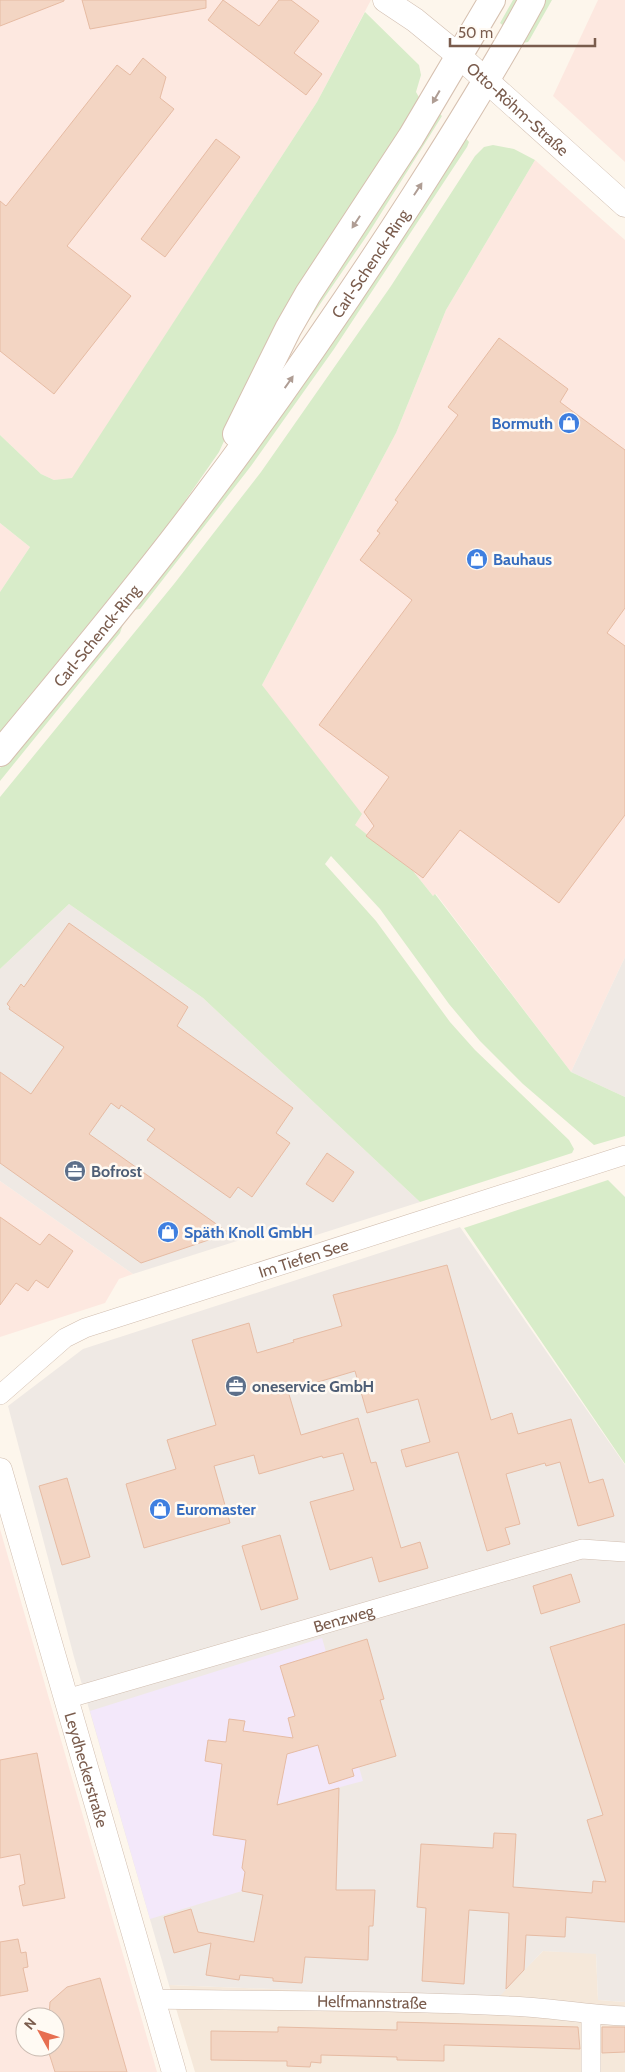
<svg xmlns="http://www.w3.org/2000/svg" width="625" height="2072" viewBox="0 0 625 2072" font-family="Cabin,sans-serif">
  <style>
    .residential { fill: #f5e8da }
    .commercial { fill: #fde8e0; fill-rule: evenodd }
    .industrial { fill: #efe9e4 }
    .education { fill: #f3e8fa }
    .green { fill: #d8ecc9 }
    .building { fill: #f3d5c3; stroke: #e6bba3 }
    .lines { fill: none; stroke-linecap: round; stroke-linejoin: round }
    .minor-casing { stroke: #d1beb0; stroke-width: 20 }
    .tertiary-casing { stroke: #d1beb0; stroke-width: 25 }
    .secondary-casing { stroke: #d6c0b0; stroke-width: 28 }
    .minor { stroke: #fff; stroke-width: 19 }
    .tertiary { stroke: #fff; stroke-width: 24 }
    .secondary { stroke: #fff; stroke-width: 26 }
    .oneway { fill: #af9d94 }
    .labels { text-anchor: middle; stroke-width: 5; stroke-linejoin: round; paint-order: stroke }
    .street-label { font-size: 16px; fill: #7a5c4d; stroke: #fffaf3 }
    .shop-label { font-size: 16px; font-weight: bold; fill: #366cbe; stroke: #fffaf3; text-anchor: start }
    .service-label { font-size: 16px; font-weight: bold; fill: #4e5e75; stroke: #fffaf3; text-anchor: start }
  </style>
  <rect width="100%" height="100%" fill="#fdf6ec"/>
  <path class="residential" d="M 543,1951 L 596,1953 L 598,2000 L 625,2002 L 625,2072 L 195,2072 L 169,1985 L 497,1998 Z"/>
  <path class="commercial" d="M 0,0 L 371,0 L 317,102 L 72,479 L 54,480 L 41,474 L 0,435 Z
    M 598,0 L 625,0 L 625,162 L 553,96 Z
    M 535,160 L 625,240 L 625,957 L 571,1072 L 436,894 L 433,896 L 413,871 L 354,825 L 262,685 L 396,433 L 446,310 Z
    M 0,523 L 30,547 L 0,592 Z
    M 0,1181 L 133,1274 L 119,1279 L 105,1303 L 0,1337 Z
    M 0,1529 L 157,2072 L 0,2072 ZM 25,2017 L 55,2017 L 55,2047 L 25,2047 Z"/>
  <path class="industrial" d="M 69,904 L 203,998 L 420,1202 L 307,1238 L 281,1227 L 133,1274 L 0,1181 L 0,969 Z
    M 625,957 L 625,1097 L 571,1072 Z
    M 460,1227 L 625,1465 L 625,2002 L 598,2000 L 596,1954 L 543,1951 L 498,1998 L 169,1985 L 74,1657 L 8,1406 L 83,1349 Z"/>
  <path class="education" d="M 322,1638 L 363,1781 L 272,1805 L 263,1895 L 242,1891 L 150,1919 L 90,1711 Z"/>
  <path class="green" d="M 513,0 L 520,0 L 505,27 L 500,23 Z
    M 543,0 L 552,0 L 530,39 L 528,42 L 522,43 Z
    M 365,12 L 419,65 L 421,75 L 416,92 L 420,99 L 280,319 L 219,452 L 162,534 L 0,732 L 0,592 L 30,547 L 0,523 L 0,435 L 41,474 L 54,480 L 72,478 L 317,102 Z
    M 437,111 L 442,116 L 368,234 L 303,329 L 317,296 Z
    M 465,137 L 469,142 L 467,147 L 334,349 L 251,466 L 140,609 L 133,610 Z
    M 493,145 L 514,149 L 535,160 L 446,310 L 396,433 L 262,685 L 362,814 L 355,825 L 413,871 L 433,896 L 435,894 L 571,1072 L 625,1097 L 625,1136 L 594,1145 L 523,1084 L 480,1041 L 449,1004 L 380,909 L 331,856 L 325,864 L 376,921 L 450,1022 L 475,1050 L 569,1140 L 574,1149 L 572,1153 L 420,1202 L 203,998 L 69,904 L 0,969 L 0,797 L 174,584 L 261,472 L 391,286 L 475,156 L 484,147 Z
    M 123,624 L 120,633 L 0,781 L 0,768 Z
    M 608,1180 L 625,1197 L 625,1464 L 464,1228 Z"/>
  <path class="building" d="M 0,0 L 64,0 L 64,1 L 0,26 Z
    M 82,0 L 206,0 L 206,8 L 90,29 Z
    M 223,0 L 259,26 L 279,0 L 291,0 L 319,21 L 294,53 L 322,74 L 306,95 L 208,20 Z
    M 143,58 L 166,77 L 160,98 L 174,109 L 67,246 L 131,296 L 54,394 L 0,351 L 0,201 L 6,206 L 117,65 L 130,75 Z
    M 216,139 L 240,157 L 165,257 L 141,239 Z
    M 499,338 L 568,389 L 560,402 L 625,450 L 625,608 L 607,633 L 625,646 L 625,815 L 559,903 L 460,830 L 423,878 L 366,836 L 374,826 L 364,812 L 389,777 L 319,725 L 412,600 L 360,560 L 380,533 L 377,531 L 398,502 L 395,500 L 458,415 L 448,407 Z
    M 69,923 L 188,1007 L 177,1026 L 293,1108 L 276,1133 L 290,1143 L 252,1197 L 238,1187 L 230,1198 L 147,1140 L 155,1129 L 121,1105 L 119,1109 L 111,1103 L 89,1134 L 229,1233 L 141,1263 L 0,1163 L 0,1072 L 31,1094 L 64,1047 L 9,1009 L 10,1007 L 7,1004 L 21,984 L 24,987 Z
    M 327,1153 L 354,1172 L 333,1202 L 306,1184 Z
    M 0,1217 L 40,1245 L 49,1234 L 73,1251 L 48,1288 L 36,1280 L 28,1291 L 16,1283 L 0,1305 Z
    M 447,1265 L 491,1420 L 512,1413 L 518,1434 L 571,1419 L 589,1483 L 603,1479 L 614,1516 L 578,1526 L 560,1462 L 546,1466 L 545,1463 L 506,1474 L 520,1524 L 505,1528 L 510,1544 L 487,1551 L 458,1452 L 406,1467 L 401,1450 L 430,1442 L 418,1399 L 367,1413 L 355,1371 L 288,1391 L 301,1435 L 358,1418 L 371,1463 L 376,1462 L 401,1548 L 420,1542 L 428,1568 L 379,1582 L 372,1557 L 330,1570 L 310,1502 L 354,1490 L 343,1453 L 323,1458 L 322,1456 L 259,1474 L 254,1455 L 214,1466 L 230,1523 L 144,1548 L 126,1484 L 176,1469 L 167,1440 L 216,1425 L 192,1340 L 249,1323 L 257,1353 L 294,1342 L 293,1340 L 342,1326 L 333,1295 Z
    M 67,1478 L 90,1557 L 62,1565 L 39,1486 Z
    M 280,1535 L 298,1599 L 261,1610 L 242,1546 Z
    M 571,1574 L 580,1602 L 541,1614 L 533,1586 Z
    M 625,1624 L 625,1922 L 566,1917 L 565,1937 L 526,1935 L 524,1970 L 506,1989 L 509,1913 L 469,1910 L 464,1984 L 422,1981 L 426,1908 L 417,1907 L 421,1844 L 493,1848 L 494,1833 L 516,1834 L 513,1887 L 592,1893 L 593,1881 L 606,1882 L 587,1820 L 603,1815 L 550,1647 Z
    M 367,1639 L 384,1699 L 380,1700 L 396,1756 L 352,1769 L 354,1776 L 329,1784 L 318,1745 L 287,1754 L 277,1805 L 339,1788 L 336,1890 L 375,1890 L 373,1926 L 369,1926 L 368,1960 L 305,1957 L 302,1983 L 273,1981 L 273,1978 L 240,1975 L 239,1980 L 206,1975 L 211,1943 L 174,1953 L 164,1917 L 191,1909 L 198,1932 L 254,1942 L 263,1895 L 242,1891 L 245,1872 L 242,1868 L 246,1840 L 213,1835 L 222,1764 L 205,1761 L 208,1740 L 226,1742 L 229,1719 L 245,1721 L 243,1731 L 293,1738 L 288,1718 L 295,1716 L 280,1666 Z
    M 37,1753 L 65,1898 L 23,1906 L 19,1886 L 25,1884 L 20,1854 L 0,1858 L 0,1760 Z
    M 18,1939 L 21,1953 L 26,1952 L 28,1967 L 23,1968 L 28,1991 L 0,1996 L 0,1942 Z
    M 100,1978 L 127,2072 L 55,2072 L 47,2047 L 55,2047 L 55,2017 L 49,2017 L 50,2002 L 67,1987 Z
    M 397,2022 L 578,2027 L 580,2049 L 444,2045 L 444,2061 L 397,2060 L 397,2057 L 321,2055 L 321,2063 L 311,2062 L 310,2067 L 287,2066 L 287,2061 L 277,2061 L 211,2060 L 211,2031 L 278,2032 L 278,2027 L 397,2030 Z
    M 602,2027 L 625,2027 L 625,2052 L 602,2053 Z"/>
  <g class="lines">
    <g class="minor-casing">
      <g id="minor">
        <path id="s1" d="M 0,1395 L 65,1338 L 85,1328 L 625,1155"/>
        <path id="s2" d="M 66,1699 L 582,1549 L 625,1552"/>
        <path id="s3" d="M 153,1999 C 271,2001 390,2000 508,2006 C 548,2007 586,2015 625,2016"/>
        <path d="M 591,2015 L 591,2072"/>
      </g>
    </g>
    <g class="tertiary-casing">
      <g id="tertiary">
        <path id="s4" d="M 385,0 L 415,20 L 459,56 L 625,205"/>
        <path id="s5" d="M 0,1470 L 174,2072"/>
      </g>
    </g>
    <g class="secondary-casing">
      <g id="secondary">
        <path d="M 236,434 L 288,329 L 308,294 L 411,137 L 492,0"/>
        <path id="s6" d="M 0,753 C 65,674 131,596 192,515 C 271,411 345,304 415,195 C 456,131 496,67 532,0"/>
      </g>
    </g>
    <use href="#minor" class="minor"/>
    <use href="#tertiary" class="tertiary"/>
    <use href="#secondary" class="secondary"/>
  </g>
  <defs><path id="oneway-solid" d="M-6-.8H1V-3.2L6.5 0L1 3.2V.8H-6Z" transform="scale(1.25)"/></defs>
  <g class="oneway">
    <use href="#oneway-solid" transform="translate(436 97) rotate(120)"/>
    <use href="#oneway-solid" transform="translate(418 189) rotate(-57)"/>
    <use href="#oneway-solid" transform="translate(356 222) rotate(123)"/>
    <use href="#oneway-solid" transform="translate(289 382) rotate(-55)"/>
  </g>
  <defs>
    <g id="shop-disc" transform="scale(1.125)"><circle r="9.5" fill="#3f7fe0" stroke="#fffaf3"/><path d="M-5-2.5h2.3a2.7 3.5 0 0 1 5.4 0H5L5.5 6h-11ZM-1.5-2.5h3a1.5 2.3 0 0 0-3 0Z" fill="#fff"/></g>
    <g id="office-disc" transform="scale(1.125)"><circle r="9.5" fill="#5c6f8a" stroke="#fffaf3"/><path d="M-6-3h4V-5.5h4V-3h4V5H-6ZM-1-4.5V-3h2v-1.5ZM-6 0V1H6V0Z" fill="#fff"/></g>
  </defs>
  <g fill-rule="evenodd">
    <use href="#shop-disc" x="569" y="423"/>
    <use href="#shop-disc" x="477" y="559"/>
    <use href="#office-disc" x="75" y="1171"/>
    <use href="#shop-disc" x="168" y="1232"/>
    <use href="#office-disc" x="236" y="1386"/>
    <use href="#shop-disc" x="160" y="1509"/>
  </g>
  <g class="labels">
    <g class="street-label">
      <text dy="6" stroke="none"><textPath href="#s4" startOffset="172">Otto-Röhm-Straße</textPath></text>
      <text dy="6" stroke="none"><textPath href="#s6" startOffset="614">Carl-Schenck-Ring</textPath></text>
      <text dy="6" stroke="none"><textPath href="#s6" startOffset="152">Carl-Schenck-Ring</textPath></text>
      <text dy="6" stroke="none"><textPath href="#s1" startOffset="338">Im Tiefen See</textPath></text>
      <text dy="6" stroke="none"><textPath href="#s2" startOffset="289">Benzweg</textPath></text>
      <text dy="6" stroke="none"><textPath href="#s5" startOffset="312">Leydheckerstraße</textPath></text>
      <text dy="6" stroke="none"><textPath href="#s3" startOffset="219">Helfmannstraße</textPath></text>
    </g>
    <g class="shop-label">
      <text x="553" y="429" text-anchor="end">Bormuth</text>
      <text x="493" y="565">Bauhaus</text>
      <text x="184" y="1238">Späth Knoll GmbH</text>
      <text x="176" y="1515">Euromaster</text>
    </g>
    <g class="service-label">
      <text x="91" y="1177">Bofrost</text>
      <text x="252" y="1392">oneservice GmbH</text>
    </g>
  </g>
  <g transform="translate(40 2032) rotate(310)"><circle r="24" fill="#fffaf3" stroke="#cabbb1"/>
  <path d="M0-4L9 19L0 12L-9 19Z" fill="#e76f51"/>
  <text y="-8" font-size="14" font-weight="bold" text-anchor="middle" fill="#7a5c4d">N</text>
  </g>
  <path d="M450 38v8h145v-8" fill="none" stroke="#7a5c4d" stroke-width="2.5"/>
  <text x="458" y="38" font-size="15" fill="#7a5c4d" stroke="#fffaf3" stroke-width="4" paint-order="stroke">50 m</text>
</svg>
